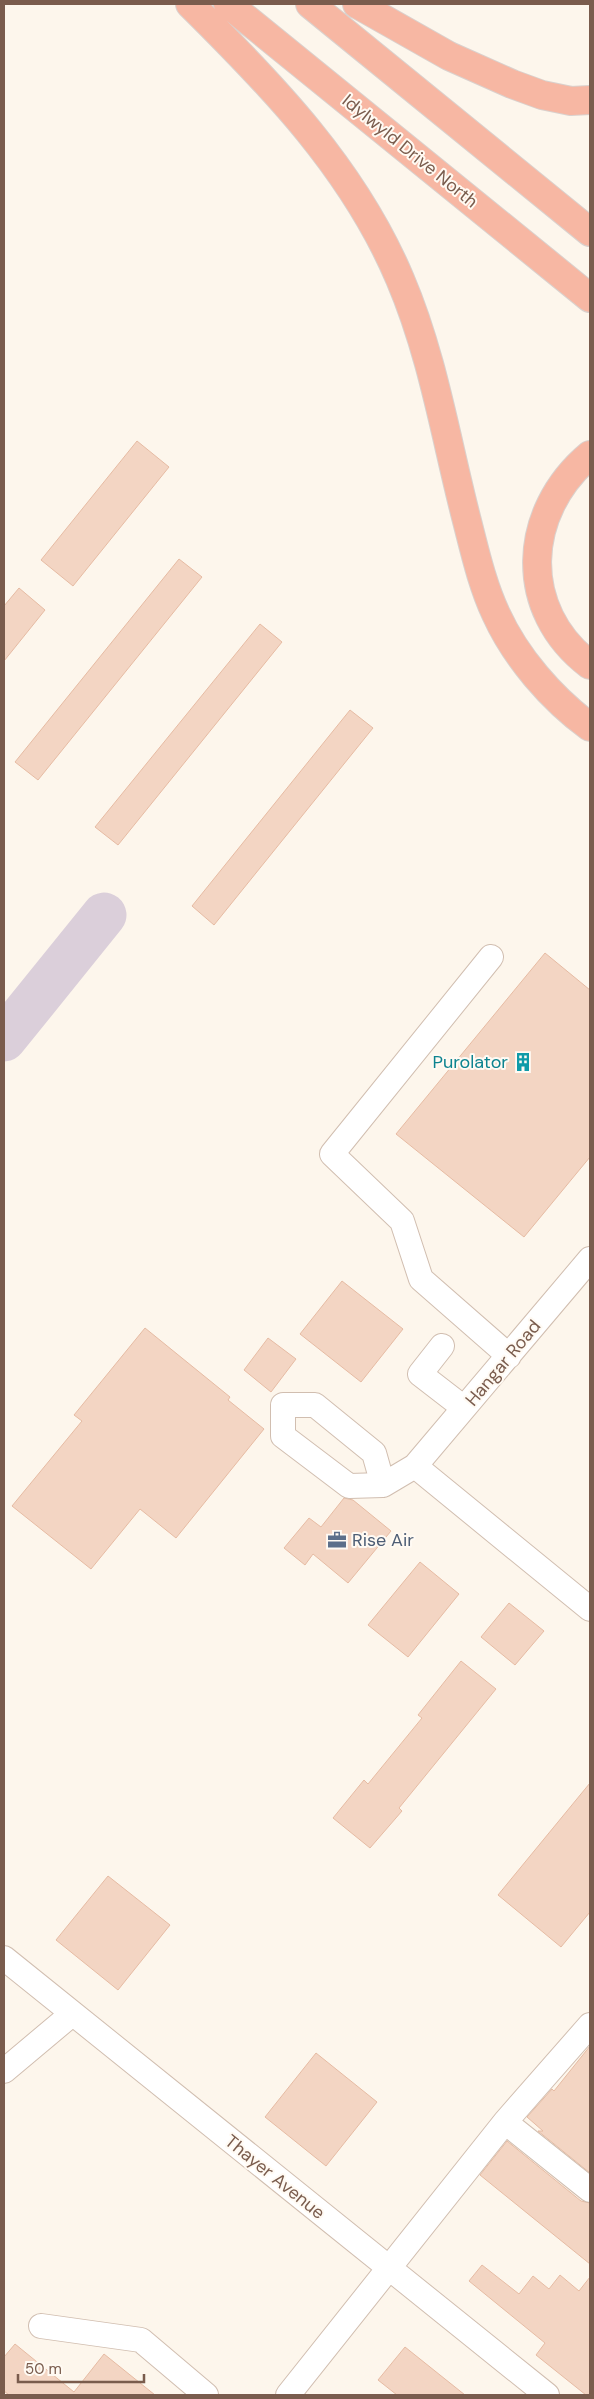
<svg xmlns="http://www.w3.org/2000/svg" width="594" height="2399" viewBox="0 0 594 2399" font-family="'DM Sans',sans-serif">
  <style>
    .lines { fill: none; stroke-linecap: round; stroke-linejoin: round }
    .taxiway { stroke: #dbcfda; stroke-width: 45 }
    .building { fill: #f3d5c3; stroke: #e6bba3 }
    .minor-casing { stroke: #d1beb0; stroke-width: 26 }
    .highway-casing { stroke: #dad1cd; stroke-width: 30 }
    .minor { stroke: #fff; stroke-width: 24 }
    .highway { stroke: #f7b7a3; stroke-width: 28 }
    .labels { text-anchor: middle; stroke-width: 4; stroke-linejoin: round; paint-order: stroke }
    .street-label { font-size: 18px; fill: #7a5c4d; stroke: #fffaf3 }
    .culture-label { font-size: 18px; fill: #0d838f; stroke: #fffaf3; text-anchor: end }
    .service-label { font-size: 18px; fill: #4e5e75; stroke: #fffaf3; text-anchor: start }
  </style>
  <rect width="100%" height="100%" fill="#fdf6ec"/>
  <g class="lines">
    <path class="taxiway" d="M 4,1039 L 104,915"/>
  </g>
  <path class="building" d="M 137,441 L 169,467 L 73,586 L 41,560 Z
    M 179,559 L 202,577 L 38,780 L 15,762 Z
    M 19,588 L 45,610 L 4,661 L 4,606 Z
    M 260,624 L 282,642 L 118,845 L 95,827 Z
    M 350,710 L 373,728 L 214,925 L 192,906 Z
    M 545,953 L 590,990 L 590,1157 L 524,1237 L 396,1134 Z
    M 342,1281 L 403,1329 L 361,1382 L 300,1334 Z
    M 145,1328 L 230,1397 L 228,1400 L 264,1429 L 176,1538 L 140,1509 L 91,1569 L 12,1506 L 82,1421 L 74,1415 Z
    M 268,1338 L 296,1359 L 271,1392 L 244,1370 Z
    M 344,1498 L 353,1500 L 391,1531 L 348,1583 L 313,1554 L 305,1565 L 284,1548 L 309,1518 L 321,1527 Z
    M 420,1562 L 459,1594 L 408,1657 L 368,1625 Z
    M 509,1603 L 544,1631 L 515,1665 L 481,1637 Z
    M 461,1661 L 496,1689 L 399,1808 L 402,1811 L 370,1848 L 333,1818 L 364,1780 L 368,1784 L 422,1718 L 418,1715 Z
    M 590,1783 L 590,1912 L 561,1947 L 498,1895 Z
    M 108,1876 L 170,1925 L 118,1990 L 56,1940 Z
    M 590,2046 L 590,2173 L 538,2131 L 543,2131 L 527,2117 L 552,2089 L 554,2091 Z
    M 316,2053 L 377,2102 L 326,2166 L 265,2117 Z
    M 507,2141 L 581,2201 L 590,2203 L 590,2264 L 480,2175 Z
    M 482,2265 L 519,2294 L 533,2276 L 549,2289 L 560,2275 L 579,2291 L 590,2277 L 590,2395 L 586,2395 L 536,2355 L 545,2343 L 469,2281 Z
    M 15,2344 L 74,2392 L 104,2354 L 155,2395 L 9,2395 L 4,2391 L 4,2357 Z
    M 405,2347 L 465,2395 L 397,2395 L 378,2380 Z"/>
  <g class="lines">
    <g class="minor-casing">
      <path id="minor" d="M 491,957 L 332,1154 L 402,1221 L 421,1279 L 509,1356
        M 442,1346 L 420,1374 L 464,1408
        M 415,1466 L 590,1259
        M 383,1485 L 374,1453 L 315,1405 L 283,1405 L 283,1436 L 349,1486 L 383,1485 L 415,1466 L 590,1609
        M 4,1958 L 547,2395
        M 4,2071 L 72,2014
        M 505,2122 L 590,2190
        M 41,2326 L 141,2340 L 206,2395
        M 288,2395 L 505,2122 L 590,2025"/>
    </g>
    <g class="highway-casing">
      <path id="highway" d="M 190,4 C 273,86 354,170 400,279 C 433,356 446,440 467,521 C 475,552 482,584 496,614 C 516,658 552,699 590,727
        M 228,4 L 590,298
        M 310,4 L 590,232
        M 357,4 L 449,56 L 512,84 L 542,95 L 571,101 L 590,100
        M 590,455 C 522,512 517,610 590,665"/>
    </g>
    <use href="#minor" class="minor"/>
    <use href="#highway" class="highway"/>
  </g>
  <defs>
    <g id="building-bare" transform="scale(1.5)"><path d="M-4-6H4V6H1V3H-1V6H-4ZM-2.5-4.3h1.7v1.8h-1.7ZM.8-4.3h1.7v1.8H.8ZM-2.5-1h1.7V.8h-1.7ZM.8-1h1.7V.8H.8Z" fill="#0f9aa8" stroke="#fffaf3" stroke-width="2.5" paint-order="stroke"/></g>
    <g id="office-bare" transform="scale(1.5)"><path d="M-6-3h4V-5.5h4V-3h4V5H-6ZM-1-4.5V-3h2v-1.5ZM-6 0V1H6V0Z" fill="#5c6f8a" stroke="#fffaf3" stroke-width="2.5" paint-order="stroke"/></g>
  </defs>
  <g fill-rule="evenodd">
    <use href="#building-bare" x="523" y="1062"/>
    <use href="#office-bare" x="337" y="1540"/>
  </g>
  <g class="labels">
    <g class="street-label">
      <text transform="translate(410 151) rotate(39)" y="6">Idylwyld Drive North</text>
      <text transform="translate(503 1363) rotate(-50)" y="6">Hangar Road</text>
      <text transform="translate(275 2177) rotate(39)" y="6">Thayer Avenue</text>
    </g>
    <g class="culture-label">
      <text x="508" y="1068">Purolator</text>
    </g>
    <g class="service-label">
      <text x="352" y="1546">Rise Air</text>
    </g>
  </g>
  <rect width="594" height="2399" fill="none" stroke="#7a5c4d" stroke-width="10"/>
  <path d="M18 2374v8h126v-8" fill="none" stroke="#7a5c4d" stroke-width="2.5"/>
  <text x="25" y="2374" font-size="15" fill="#7a5c4d" stroke="#fffaf3" stroke-width="4" paint-order="stroke">50 m</text>
</svg>
